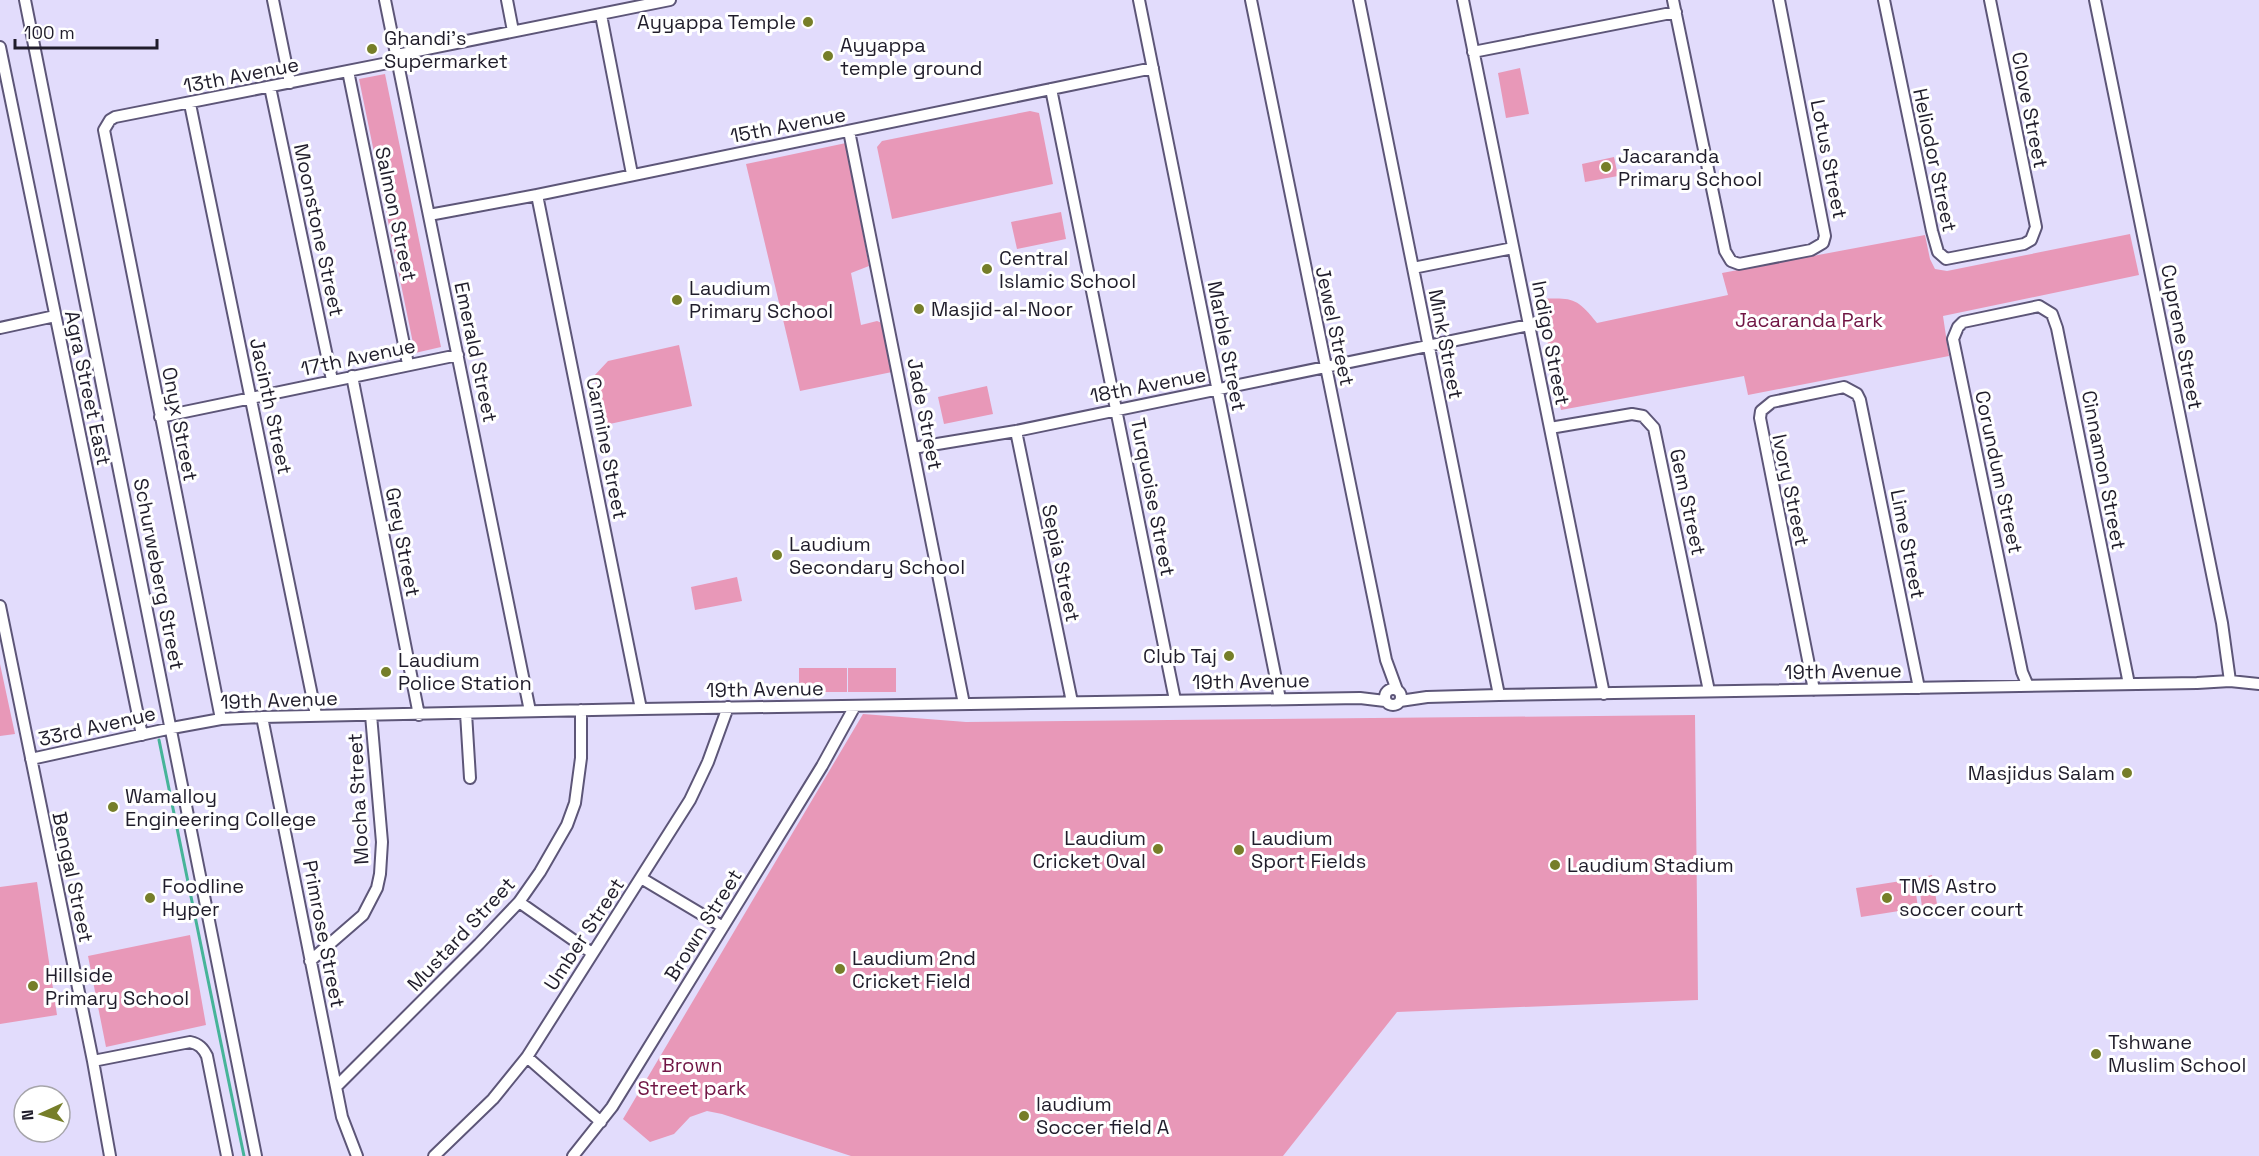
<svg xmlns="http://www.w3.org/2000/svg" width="2259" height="1156" viewBox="0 0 2259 1156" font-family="'Space Grotesk',sans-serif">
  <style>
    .green { fill: #e898b8 }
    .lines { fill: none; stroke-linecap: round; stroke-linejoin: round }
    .stream { stroke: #46b499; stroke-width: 3 }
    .street-casing { stroke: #5d5678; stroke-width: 14 }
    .street { stroke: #fff; stroke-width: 10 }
    .poi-dot { fill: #767e29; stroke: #fff; stroke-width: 2 }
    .labels { text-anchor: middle; stroke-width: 6; stroke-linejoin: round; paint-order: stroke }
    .poi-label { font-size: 20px; fill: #201d2b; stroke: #fff; text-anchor: start }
    .street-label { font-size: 20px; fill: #201d2b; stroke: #fff }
    .park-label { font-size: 20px; fill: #711645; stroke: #fff }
  </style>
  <rect width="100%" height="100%" fill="#e2dcfc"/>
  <path class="green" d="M 1520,68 L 1529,114 L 1506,118 L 1498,73 Z
    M 385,74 L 441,347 L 415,353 L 359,79 Z
    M 1030,111 L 1039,113 L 1053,184 L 892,219 L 877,147 L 882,141 Z
    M 846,143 L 869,266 L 851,273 L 861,325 L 877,321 L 882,323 L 892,372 L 800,391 L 746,164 Z
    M 1614,157 L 1618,176 L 1585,182 L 1582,164 Z
    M 1061,212 L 1066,239 L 1017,249 L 1011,222 Z
    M 2130,234 L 2139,275 L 1943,316 L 1949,356 L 1748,395 L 1744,376 L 1561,410 L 1539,299 C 1573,298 1576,297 1597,323 L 1728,295 L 1722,273 L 1925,235 L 1930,259 L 1935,269 L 1947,271 Z
    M 679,345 L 692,406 L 605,425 L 594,376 L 608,361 Z
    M 987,386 L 993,414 L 944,424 L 938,397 Z
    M 737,577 L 742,601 L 695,610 L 691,587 Z
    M 0,664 L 15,734 L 0,736 Z
    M 799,668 L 847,668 L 847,692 L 799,692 Z
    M 848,668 L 896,668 L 896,692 L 848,692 Z
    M 863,714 L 966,722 L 1695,715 L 1698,1000 L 1397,1012 L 1283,1156 L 851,1156 L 722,1114 L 707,1111 L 690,1117 L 674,1134 L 650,1142 L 623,1119 Z
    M 1932,875 L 1937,904 L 1922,907 L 1918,878 Z
    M 1914,879 L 1918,908 L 1861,917 L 1856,888 Z
    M 37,882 L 57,1015 L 0,1024 L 0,887 Z
    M 190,935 L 206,1025 L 106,1047 L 88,956 Z"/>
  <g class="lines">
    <path class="stream" d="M 159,740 L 244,1156"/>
    <g class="street-casing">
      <path id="street" d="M 25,0 L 256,1156
        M 273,0 L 290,83
        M 385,0 L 530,711
        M 507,0 L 513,31
        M 1139,0 L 1280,699
        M 1251,0 L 1386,660 L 1397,690
        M 1359,0 L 1499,695
        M 1463,0 L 1604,694
        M 1673,0 L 1725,251 L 1731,261 L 1739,264 L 1811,250 L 1823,243 L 1825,236 L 1779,0
        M 1884,0 L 1932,231 L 1938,252 L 1946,259 L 2024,244 L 2031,240 L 2036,227 L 1990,0
        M 2095,0 L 2222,623 L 2230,681
        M 601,15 L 632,174
        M 0,47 L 142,735
        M 1473,52 L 1676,12
        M 397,55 L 670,0
        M 348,71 L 408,364
        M 270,87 L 332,380
        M 1051,89 L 1175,700
        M 190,104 L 316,715
        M 849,131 L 964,704
        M 537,195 L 641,709
        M 429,215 L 537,195 L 1153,68
        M 1413,268 L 1513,248
        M 0,328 L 55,316
        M 352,376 L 419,715
        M 160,417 L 458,355
        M 1550,428 L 1632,414 L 1643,416 L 1654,428 L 1709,691
        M 1016,431 L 1072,702
        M 913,448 L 1016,431 L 1529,325
        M 0,606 L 93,1061 L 110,1156
        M 2028,686 L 2022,672 L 1953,339 L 1958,327 L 1963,322 L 2039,306 L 2052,314 L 2057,328 L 2129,684
        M1385 697a8 8 0 1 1 16 0a8 8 0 1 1-16 0Z
        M 1814,690 L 1760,418 L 1761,411 L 1772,402 L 1844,387 L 1857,394 L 1860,400 L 1919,688
        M 1400,701 L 1427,697 L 1499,695 L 2197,683 L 2230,681 L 2259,684
        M 466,713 L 470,778
        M 262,717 L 342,1117 L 357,1156
        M 221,719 L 104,130 L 110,120 L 115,117 L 398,61
        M 31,759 L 172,728 L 221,719 L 262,717 L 641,709 L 1360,698 L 1385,701
        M 641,878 L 723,927
        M 519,902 L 592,953
        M 310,961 L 363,915 L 377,888 L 380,874 L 382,842 L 371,715
        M 527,1057 L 601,1122
        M 93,1061 L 190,1042 C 199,1044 203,1048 207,1056 L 227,1156
        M 336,1087 L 479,944 L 519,902 L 540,872 L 567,825 L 575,803 L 581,758 L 581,710
        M 434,1156 L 493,1099 L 527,1057 L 690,800 L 708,762 L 728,707
        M 573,1156 L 612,1107 L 822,766 L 855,706"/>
    </g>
    <use href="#street" class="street"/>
  </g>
  <g class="poi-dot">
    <circle cx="808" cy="22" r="6"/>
    <circle cx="372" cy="49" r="6"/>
    <circle cx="828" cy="56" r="6"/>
    <circle cx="1606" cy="167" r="6"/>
    <circle cx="987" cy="269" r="6"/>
    <circle cx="677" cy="300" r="6"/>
    <circle cx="919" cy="309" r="6"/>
    <circle cx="777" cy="555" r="6"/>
    <circle cx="1229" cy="656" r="6"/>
    <circle cx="386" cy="672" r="6"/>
    <circle cx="2127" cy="773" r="6"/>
    <circle cx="113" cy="807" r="6"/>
    <circle cx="1158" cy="849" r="6"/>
    <circle cx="1239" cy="850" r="6"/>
    <circle cx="1555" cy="865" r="6"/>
    <circle cx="150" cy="898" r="6"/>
    <circle cx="1887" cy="898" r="6"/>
    <circle cx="840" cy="969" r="6"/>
    <circle cx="33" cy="986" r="6"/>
    <circle cx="2096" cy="1054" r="6"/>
    <circle cx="1024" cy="1116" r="6"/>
  </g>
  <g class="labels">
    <g class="poi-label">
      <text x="796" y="29" text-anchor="end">Ayyappa Temple</text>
      <text x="384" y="45">Ghandi's<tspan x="384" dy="23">Supermarket</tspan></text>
      <text x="840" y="52">Ayyappa<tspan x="840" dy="23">temple ground</tspan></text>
      <text x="1618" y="163">Jacaranda<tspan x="1618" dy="23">Primary School</tspan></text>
      <text x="999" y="265">Central<tspan x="999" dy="23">Islamic School</tspan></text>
      <text x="689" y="295">Laudium<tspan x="689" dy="23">Primary School</tspan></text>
      <text x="931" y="316">Masjid-al-Noor</text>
      <text x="789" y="551">Laudium<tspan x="789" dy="23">Secondary School</tspan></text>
      <text x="1217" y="663" text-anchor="end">Club Taj</text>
      <text x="398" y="667">Laudium<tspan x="398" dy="23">Police Station</tspan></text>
      <text x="2115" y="780" text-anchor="end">Masjidus Salam</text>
      <text x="125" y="803">Wamalloy<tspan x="125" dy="23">Engineering College</tspan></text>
      <text x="1146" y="845" text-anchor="end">Laudium<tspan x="1146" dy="23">Cricket Oval</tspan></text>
      <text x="1251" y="845">Laudium<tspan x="1251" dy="23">Sport Fields</tspan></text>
      <text x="1567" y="872">Laudium Stadium</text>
      <text x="162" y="893">Foodline<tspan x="162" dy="23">Hyper</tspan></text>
      <text x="1899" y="893">TMS Astro<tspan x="1899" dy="23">soccer court</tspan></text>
      <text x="852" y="965">Laudium 2nd<tspan x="852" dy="23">Cricket Field</tspan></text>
      <text x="45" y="982">Hillside<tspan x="45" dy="23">Primary School</tspan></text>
      <text x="2108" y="1049">Tshwane<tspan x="2108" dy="23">Muslim School</tspan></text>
      <text x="1036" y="1111">laudium<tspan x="1036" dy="23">Soccer field A</tspan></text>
    </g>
    <g class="street-label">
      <text transform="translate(241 75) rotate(-11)" y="7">13th Avenue</text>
      <text transform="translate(2030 110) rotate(79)" y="7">Clove Street</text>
      <text transform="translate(788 125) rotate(-11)" y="7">15th Avenue</text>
      <text transform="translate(1829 159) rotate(79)" y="7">Lotus Street</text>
      <text transform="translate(1935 160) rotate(78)" y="7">Heliodor Street</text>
      <text transform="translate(396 214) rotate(78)" y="7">Salmon Street</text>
      <text transform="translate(319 230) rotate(78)" y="7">Moonstone Street</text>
      <text transform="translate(1335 326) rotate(78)" y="7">Jewel Street</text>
      <text transform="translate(2182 337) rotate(79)" y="7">Cuprene Street</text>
      <text transform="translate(1551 343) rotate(79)" y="7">Indigo Street</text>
      <text transform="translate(1446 344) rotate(79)" y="7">Mink Street</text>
      <text transform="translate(1227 346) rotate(79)" y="7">Marble Street</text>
      <text transform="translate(476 352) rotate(78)" y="7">Emerald Street</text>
      <text transform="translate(358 357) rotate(-12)" y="7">17th Avenue</text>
      <text transform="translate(1148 385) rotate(-11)" y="7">18th Avenue</text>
      <text transform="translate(88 388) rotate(78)" y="7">Agra Street East</text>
      <text transform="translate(271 406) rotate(78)" y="7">Jacinth Street</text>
      <text transform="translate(925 414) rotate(79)" y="7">Jade Street</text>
      <text transform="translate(180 424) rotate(79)" y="7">Onyx Street</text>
      <text transform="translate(607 448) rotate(79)" y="7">Carmine Street</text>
      <text transform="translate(2104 470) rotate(79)" y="7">Cinnamon Street</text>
      <text transform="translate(1999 472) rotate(78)" y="7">Corundum Street</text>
      <text transform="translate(1791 490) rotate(78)" y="7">Ivory Street</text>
      <text transform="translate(1153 497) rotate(79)" y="7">Turquoise Street</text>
      <text transform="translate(1688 502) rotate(78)" y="7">Gem Street</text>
      <text transform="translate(403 542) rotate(79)" y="7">Grey Street</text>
      <text transform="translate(1908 544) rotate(79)" y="7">Lime Street</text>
      <text transform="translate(1061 563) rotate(78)" y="7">Sepia Street</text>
      <text transform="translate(159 574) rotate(79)" y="7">Schurweberg Street</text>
      <text transform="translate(1843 671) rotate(-1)" y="7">19th Avenue</text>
      <text transform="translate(1251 681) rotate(-1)" y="7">19th Avenue</text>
      <text transform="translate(765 689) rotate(-1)" y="7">19th Avenue</text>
      <text transform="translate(279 700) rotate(-2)" y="7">19th Avenue</text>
      <text transform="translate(97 726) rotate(-13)" y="7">33rd Avenue</text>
      <text transform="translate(358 799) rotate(-93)" y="7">Mocha Street</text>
      <text transform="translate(73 877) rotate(78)" y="7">Bengal Street</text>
      <text transform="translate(703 925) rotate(-58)" y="7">Brown Street</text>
      <text transform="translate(324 934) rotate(79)" y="7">Primrose Street</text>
      <text transform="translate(461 934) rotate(-47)" y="7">Mustard Street</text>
      <text transform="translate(584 934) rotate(-57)" y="7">Umber Street</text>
    </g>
    <g class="park-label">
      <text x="1809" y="327">Jacaranda Park</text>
      <text x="692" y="1072">Brown<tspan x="692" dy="23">Street park</tspan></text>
    </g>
  </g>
  <g transform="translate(42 1114) rotate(266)"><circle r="28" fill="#ffffff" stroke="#a6a5aa" stroke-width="1.5"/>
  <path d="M0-4.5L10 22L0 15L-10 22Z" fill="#767e29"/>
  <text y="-9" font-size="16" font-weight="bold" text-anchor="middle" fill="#201d2b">N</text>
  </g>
  <path d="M15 39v9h142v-9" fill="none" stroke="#201d2b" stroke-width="3"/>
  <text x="24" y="39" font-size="18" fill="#201d2b" stroke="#ffffff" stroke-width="4.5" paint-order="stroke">100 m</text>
</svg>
